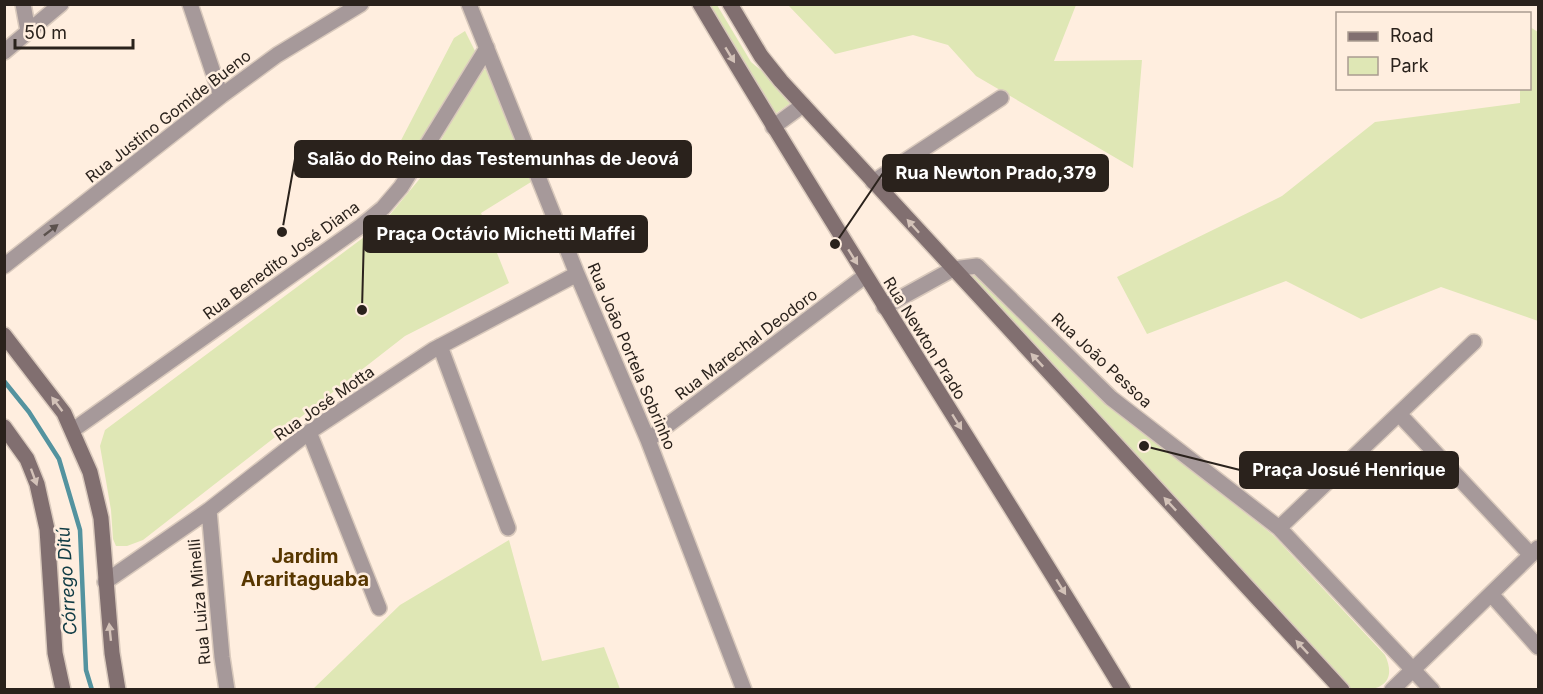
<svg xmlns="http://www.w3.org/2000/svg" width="1543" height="694" viewBox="0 0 1543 694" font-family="Inter,sans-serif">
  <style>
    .green { fill: #dfe7b5 }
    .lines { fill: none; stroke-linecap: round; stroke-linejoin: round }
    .stream { stroke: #54939f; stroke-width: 4.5 }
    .street-casing { stroke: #d9c9bc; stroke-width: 18 }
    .secondary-casing { stroke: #d9c9bc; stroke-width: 18 }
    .street { stroke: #a6999a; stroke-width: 15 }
    .secondary { stroke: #816f70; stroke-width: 15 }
    .oneway { fill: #d3c2b8 }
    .oneway2 { fill: #5c524e }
    .labels { text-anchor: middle; stroke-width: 5; stroke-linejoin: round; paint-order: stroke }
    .street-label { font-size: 16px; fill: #2a221c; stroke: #ffeedf }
    .water-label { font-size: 18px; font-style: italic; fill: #0f3b44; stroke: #ffeedf }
    .quarter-label { font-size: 20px; font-weight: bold; fill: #583700; stroke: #ffeedf }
    .leader { fill: none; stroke: #2a221c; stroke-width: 2 }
    .callout-dot { fill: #2a221c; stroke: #ffeedf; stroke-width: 2 }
    .callout { fill: #2a221c; stroke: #2a221c; stroke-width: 2 }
    .callout-label { font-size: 18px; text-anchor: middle; font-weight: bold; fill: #fff }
  </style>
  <rect width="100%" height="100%" fill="#ffeedf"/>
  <path class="green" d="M 709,5 L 717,5 L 751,62 L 775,82 L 792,102 L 775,114 Z
    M 788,5 L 1076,5 L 1054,61 L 1142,60 L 1133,168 L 976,76 L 948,45 L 913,35 L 835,54 Z
    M 1530,27 L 1538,32 L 1538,321 L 1441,287 L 1361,319 L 1286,281 L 1147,334 L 1117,277 L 1282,196 L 1375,122 L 1520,103 L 1520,89 L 1530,88 Z
    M 465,31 L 477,55 L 407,164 L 396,150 L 454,38 Z
    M 488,69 L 531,182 L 481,213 L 509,283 L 405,336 L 143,540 L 127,546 L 116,546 L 113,539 L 111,510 L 100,446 L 105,430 L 383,223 L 422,176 L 473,80 L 481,70 Z
    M 975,275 L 980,277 L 1106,403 L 1273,535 L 1385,655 C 1399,686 1375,693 1350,689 L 1167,488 L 972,281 L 970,278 Z
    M 509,540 L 542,661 L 604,647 L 620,689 L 313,689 L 400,605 Z"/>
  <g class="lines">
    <path class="stream" d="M 4,381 L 29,412 L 59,459 L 80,530 L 86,670 L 92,690"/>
    <g class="street-casing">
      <path id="street" d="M 23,4 L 28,31
        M 190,4 L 221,96
        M 469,4 L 577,274 L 648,440 L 744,690
        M 4,52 L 61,4
        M 773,127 L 803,105
        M 873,182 L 1001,98
        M 4,266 L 221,96 L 277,55 L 361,4
        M 884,307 L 953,269 L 977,266 L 1111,398 L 1279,528 L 1432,690
        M 440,346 L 508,528
        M 1399,414 L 1531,555
        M 73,430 L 361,226 L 383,208 L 401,187 L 487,48
        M 309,432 L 379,608
        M 648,440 L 865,276
        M 209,510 L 222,657 L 227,690
        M 1279,528 L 1474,342
        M 105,582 L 209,510 L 309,432 L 433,350 L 577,274
        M 1491,594 L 1538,647
        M 1392,690 L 1538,548"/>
    </g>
    <g class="secondary-casing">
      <path id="secondary" d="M 700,4 C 837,235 984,460 1123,690
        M 730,4 L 761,56 L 781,81 L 1342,690
        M 4,335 L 64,413 L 90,472 L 101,518 L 112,653 L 118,690
        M 4,427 L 27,459 L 37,484 L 47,529 L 55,653 L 63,690"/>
    </g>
    <use href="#street" class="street"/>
    <use href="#secondary" class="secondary"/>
  </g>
  <defs><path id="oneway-solid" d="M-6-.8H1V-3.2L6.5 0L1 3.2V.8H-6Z" transform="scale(1.5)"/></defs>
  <g class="oneway">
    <use href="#oneway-solid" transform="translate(730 55) rotate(59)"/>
    <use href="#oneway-solid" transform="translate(913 226) rotate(-132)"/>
    <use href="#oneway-solid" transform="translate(853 257) rotate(58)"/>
    <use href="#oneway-solid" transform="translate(1037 360) rotate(-133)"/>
    <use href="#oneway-solid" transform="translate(57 404) rotate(-127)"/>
    <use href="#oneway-solid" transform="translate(957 422) rotate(58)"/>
    <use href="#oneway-solid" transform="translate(34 477) rotate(70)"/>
    <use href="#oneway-solid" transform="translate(1170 504) rotate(-133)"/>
    <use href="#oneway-solid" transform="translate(1061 587) rotate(58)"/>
    <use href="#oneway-solid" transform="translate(110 632) rotate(-96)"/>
    <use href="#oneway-solid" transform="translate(1302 647) rotate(-133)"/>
  </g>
  <use class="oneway2" href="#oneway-solid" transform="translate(51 230) rotate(-38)"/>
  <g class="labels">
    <g class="street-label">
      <text transform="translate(168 116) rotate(-38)" y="6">Rua Justino Gomide Bueno</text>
      <text transform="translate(281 260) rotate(-36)" y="6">Rua Benedito José Diana</text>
      <text transform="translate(925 338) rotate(58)" y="6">Rua Newton Prado</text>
      <text transform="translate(746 344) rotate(-37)" y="6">Rua Marechal Deodoro</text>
      <text transform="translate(632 356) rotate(67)" y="6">Rua João Portela Sobrinho</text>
      <text transform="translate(1102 360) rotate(43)" y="6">Rua João Pessoa</text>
      <text transform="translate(324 403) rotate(-35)" y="6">Rua José Motta</text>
      <text transform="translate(199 602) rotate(-95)" y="6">Rua Luiza Minelli</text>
    </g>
    <g class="water-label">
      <text transform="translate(67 581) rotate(-94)" y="6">Córrego Ditú</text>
    </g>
    <g class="quarter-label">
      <text x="305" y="563">Jardim<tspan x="305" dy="23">Araritaguaba</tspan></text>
    </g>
  </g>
  <path class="leader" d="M282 232L295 159M835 244L883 173M362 310L364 234M1144 446L1240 470"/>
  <g class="callout-dot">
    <circle cx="282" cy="232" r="6"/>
    <circle cx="835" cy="244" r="6"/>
    <circle cx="362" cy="310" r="6"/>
    <circle cx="1144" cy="446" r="6"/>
  </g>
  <g class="callout">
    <rect x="295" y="141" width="396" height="36" rx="6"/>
    <rect x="883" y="155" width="225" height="36" rx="6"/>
    <rect x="364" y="216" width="283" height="36" rx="6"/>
    <rect x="1240" y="452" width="218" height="36" rx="6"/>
  </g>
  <g class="callout-label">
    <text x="493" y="165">Salão do Reino das Testemunhas de Jeová</text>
    <text x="996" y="179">Rua Newton Prado,379</text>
    <text x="506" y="240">Praça Octávio Michetti Maffei</text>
    <text x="1349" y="476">Praça Josué Henrique</text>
  </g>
  <rect width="1543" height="694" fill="none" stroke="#2a221c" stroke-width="12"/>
  <rect x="1336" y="12" width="195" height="78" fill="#ffeedf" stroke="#aa9c91" stroke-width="1.5"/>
  <rect x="1348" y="32" width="30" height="9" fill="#816f70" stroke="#aa9c91" stroke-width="1.5"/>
  <text x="1390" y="42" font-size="18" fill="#2a221c">Road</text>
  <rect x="1348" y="57" width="30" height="18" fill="#dfe7b5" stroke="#aa9c91" stroke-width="1.5"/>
  <text x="1390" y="72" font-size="18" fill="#2a221c">Park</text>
  <path d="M15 39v9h118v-9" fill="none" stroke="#2a221c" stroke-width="3"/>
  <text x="24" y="39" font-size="18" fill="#2a221c" stroke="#ffeedf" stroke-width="4.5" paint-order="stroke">50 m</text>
</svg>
